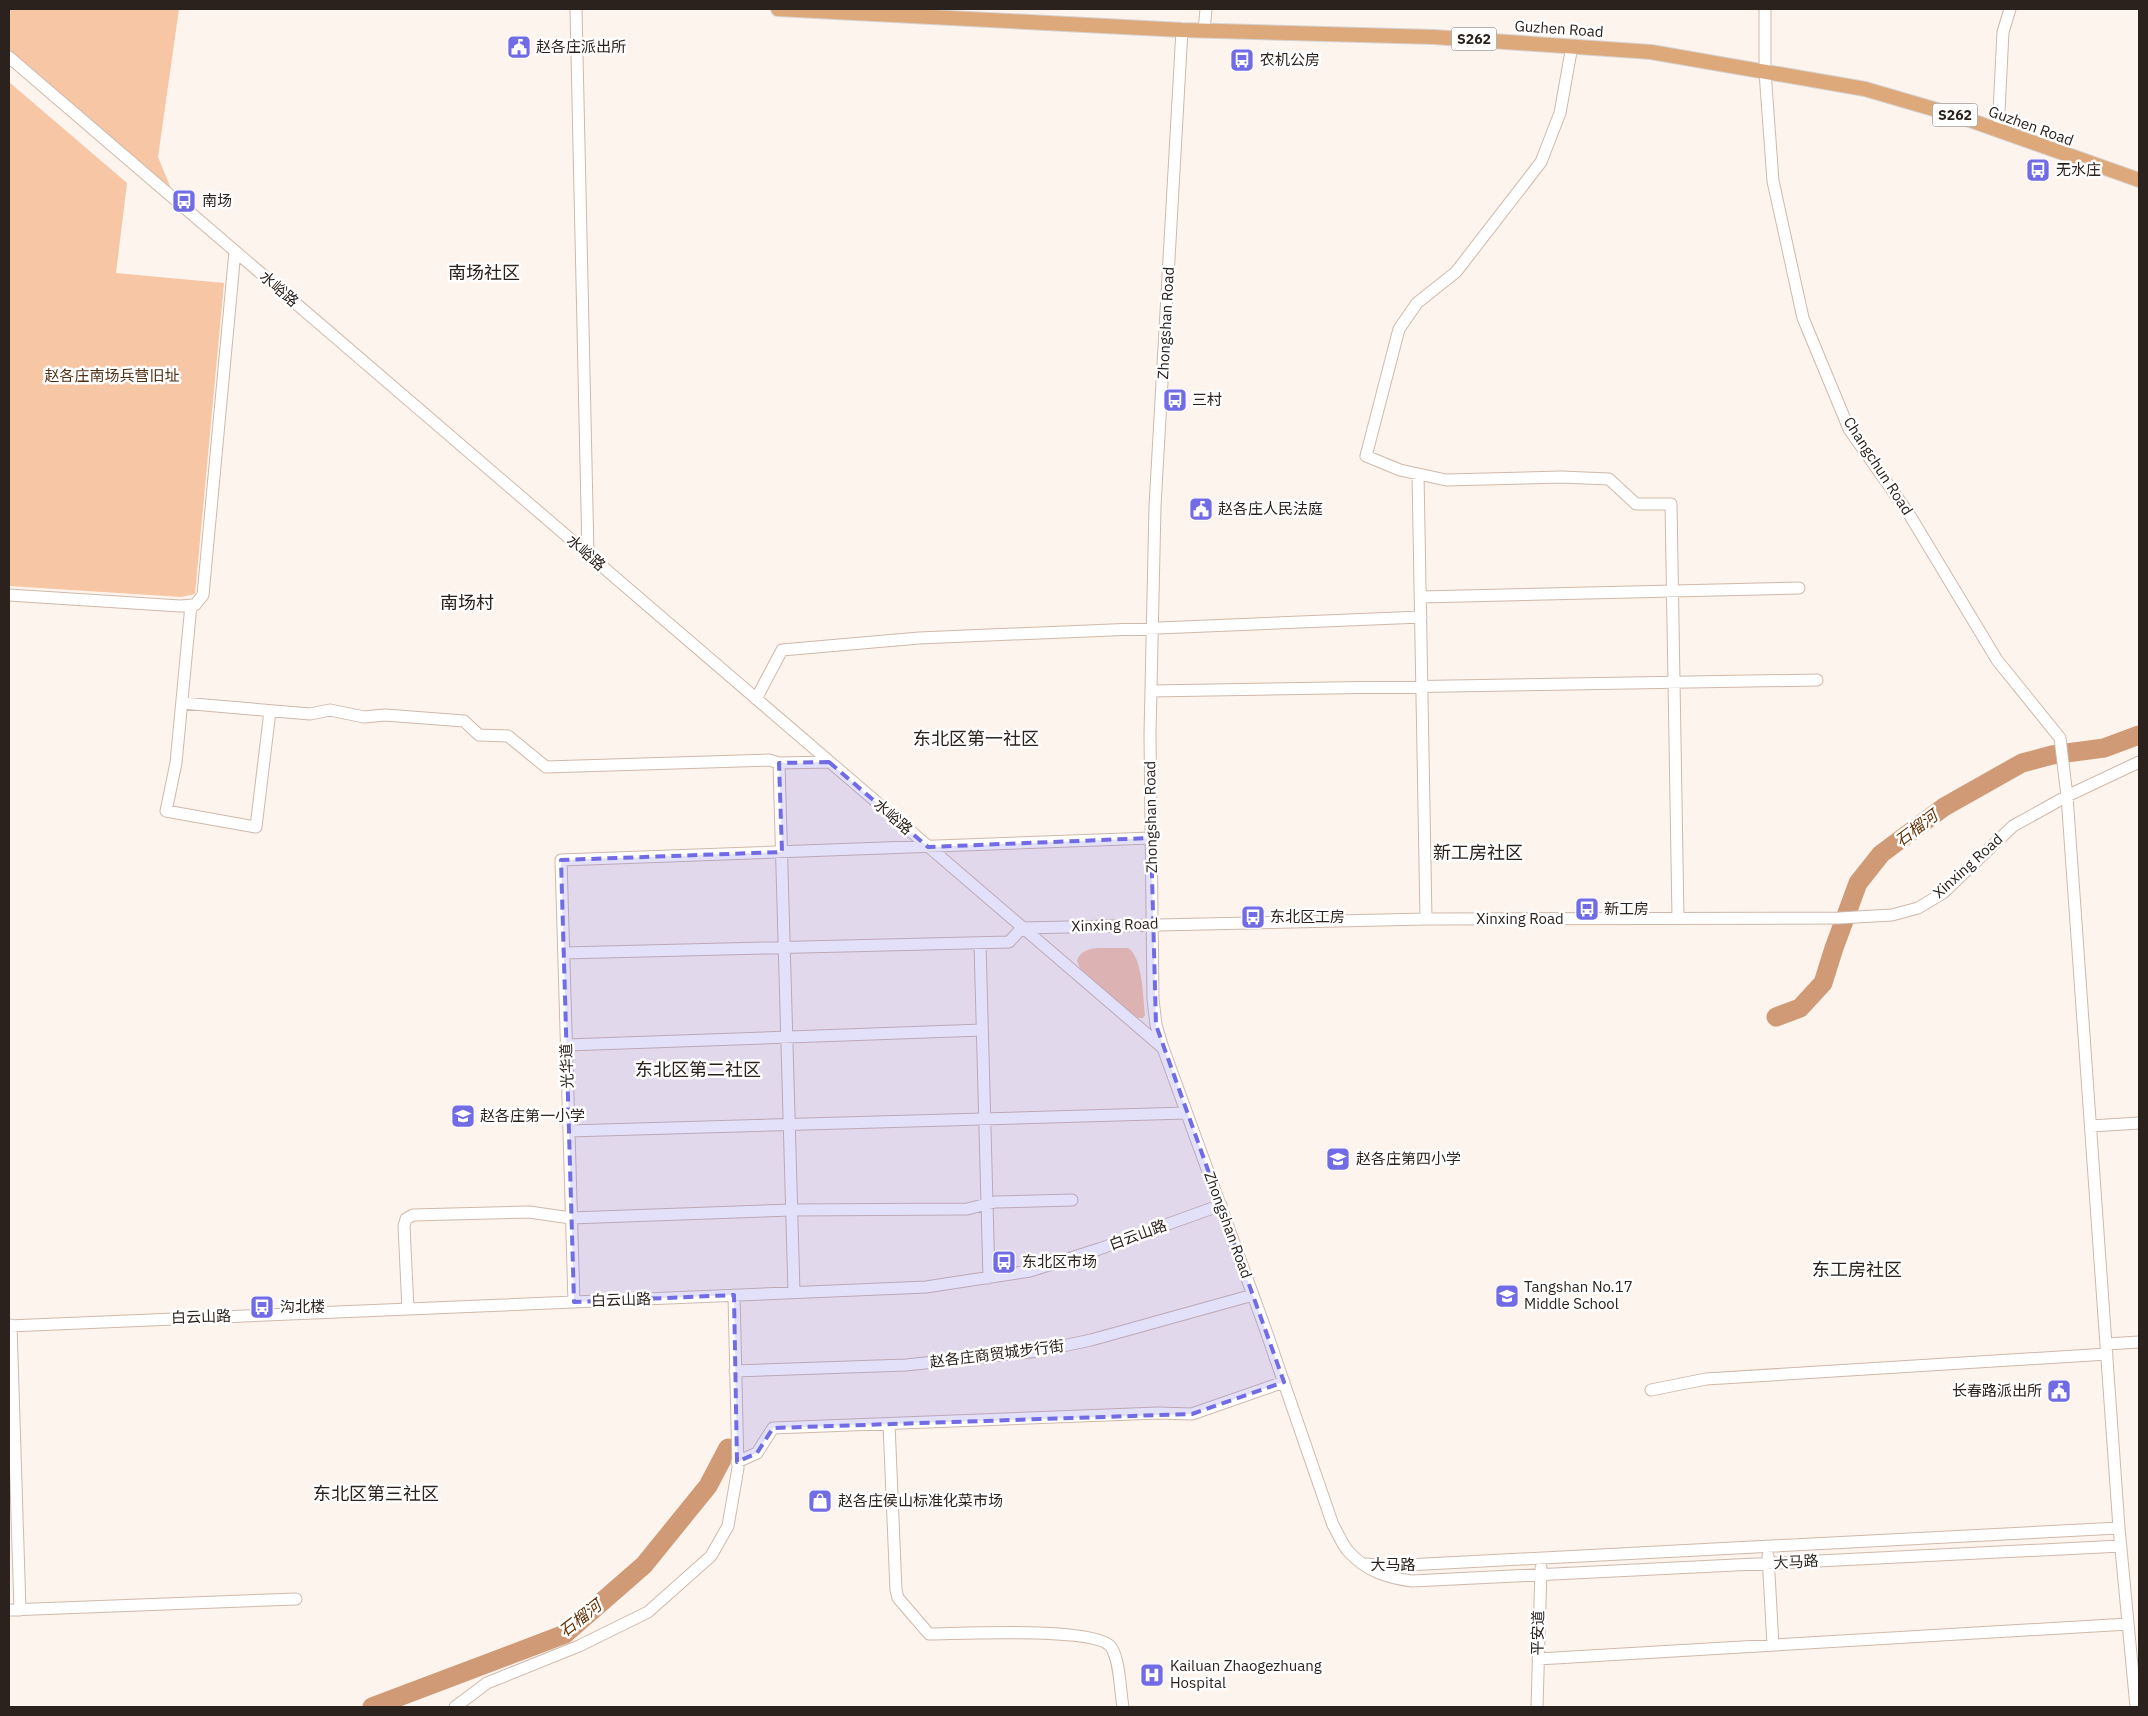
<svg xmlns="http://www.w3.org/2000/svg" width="2148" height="1716" viewBox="0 0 2148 1716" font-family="'IBM Plex Sans','Noto Sans SC',sans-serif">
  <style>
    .green { fill: #f7c6a5 }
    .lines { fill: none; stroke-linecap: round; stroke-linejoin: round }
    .river { stroke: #cf9a75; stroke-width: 19 }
    .minor-casing { stroke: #cfb9aa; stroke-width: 13 }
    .major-casing { stroke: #d5d3d2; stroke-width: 16 }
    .minor { stroke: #fff; stroke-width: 11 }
    .major { stroke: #dda87a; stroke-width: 14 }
    .marked { fill: #726be6; fill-opacity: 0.2; stroke: #726be6; stroke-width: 4; stroke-dasharray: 10 6; stroke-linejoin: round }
    .labels { text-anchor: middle; stroke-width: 5; stroke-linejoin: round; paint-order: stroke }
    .shield { fill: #fff; stroke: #6b6461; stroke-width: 1 }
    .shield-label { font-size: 14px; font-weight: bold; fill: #2b221d }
    .street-label { font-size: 15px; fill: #2b221d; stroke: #fff }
    .poi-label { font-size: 15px; fill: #2b221d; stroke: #fff; text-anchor: start }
    .park-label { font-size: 15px; fill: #522e12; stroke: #fff }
    .water-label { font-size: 16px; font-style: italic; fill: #653306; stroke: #fff }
    .quarter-label { font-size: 18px; fill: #2b221d; stroke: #fff }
  </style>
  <rect width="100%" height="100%" fill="#fef4ee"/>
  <path class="green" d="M 9,9 L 179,9 L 158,157 L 172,191 L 9,50 Z
    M 9,82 L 127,183 L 116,273 L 224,283 L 195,594 L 181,597 L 9,586 Z
    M 1098,948 L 1128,948 C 1143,957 1143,999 1145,1015 L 1143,1018 L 1136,1018 L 1082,973 L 1077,961 C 1080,951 1088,949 1098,948 Z"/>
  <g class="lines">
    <path class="river" d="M 1776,1017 L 1800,1008 L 1823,983 L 1834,948 L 1858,883 L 1881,854 L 1944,807 L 2022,763 L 2052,755 L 2104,748 L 2139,735
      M 372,1707 L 565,1634 L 644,1565 L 708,1486 L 728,1448"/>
    <g class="minor-casing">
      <path id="minor" d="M 576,9 L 588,554
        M 1765,9 L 1765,72 L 1773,181 L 1803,318 L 1849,429 L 1909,514 L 1997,660 L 2060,738 L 2067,796 L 2119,1528 L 2136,1707
        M 1182,30 L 1155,506 L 1150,734 L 1153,999 L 1156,1025 L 1163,1048 L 1265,1328 L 1333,1525 C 1338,1533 1342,1545 1349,1552 C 1366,1571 1388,1578 1412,1581 L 2121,1546
        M 1204,31 L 1206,9
        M 1572,46 L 1560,113 L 1541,162 L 1456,272 L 1417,303 L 1399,329 L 1366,456 L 1400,470 L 1446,480 L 1561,477 L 1609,479 L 1636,504 L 1671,504 L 1678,918
        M 9,57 L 1163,1048
        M 1998,131 L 2003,32 L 2010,9
        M 1418,474 L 1426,919
        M 9,595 L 180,606 L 195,605 L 203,595 L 235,251
        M 1421,597 L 1799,588
        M 191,605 L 176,763 L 166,811 L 256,827 L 270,711
        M 1151,691 L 1817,680
        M 756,699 L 782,650 L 919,638 L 1421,617
        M 182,703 L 310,714 L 330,710 L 364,717 L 385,715 L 464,721 L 479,735 L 508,736 L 546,767 L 769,760 L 779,763
        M 1022,928 L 1426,919 L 1839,918 L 1892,915 L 1918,908 L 1943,893 L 2013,826 L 2067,796 L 2139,762
        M 980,943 L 989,1278
        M 564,953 L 1009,942 L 1022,928
        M 567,1045 L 982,1030
        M 2091,1126 L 2139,1123
        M 569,1131 L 1186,1113
        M 794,1292 L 779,763 L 829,762
        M 574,1302 L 561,860 L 1151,838
        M 408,1309 L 404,1226 L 406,1219 L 413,1215 L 529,1212 L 571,1218 L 792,1210 L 967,1209 L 995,1202 L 1072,1200
        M 11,1325 L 20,1610
        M 9,1326 L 926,1287 L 1030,1271 L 1099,1249 L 1221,1205
        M 2106,1344 L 2139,1342
        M 735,1371 L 906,1365 L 1039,1351 L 1091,1340 L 1253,1295
        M 1651,1390 L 1706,1379 L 2107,1354
        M 889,1424 L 896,1590 L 898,1598 L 929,1634 C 958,1634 1096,1626 1111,1647 C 1120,1660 1120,1691 1123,1707
        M 737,1462 L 757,1453 L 773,1428 L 1158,1413 L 1192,1414 L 1284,1382
        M 1768,1556 L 1773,1645
        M 1365,1564 L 1388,1566 L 2119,1528
        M 9,1610 L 296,1599
        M 1538,1659 L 2128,1624
        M 455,1707 L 487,1683 L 579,1646 L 648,1612 L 711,1556 L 728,1526 L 738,1468 L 734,1295
        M 1537,1707 L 1541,1568"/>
    </g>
    <g class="major-casing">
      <path id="major" d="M 778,9 L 1182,30 L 1434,37 L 1651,52 L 1865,89 L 1961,117 L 2139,180"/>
    </g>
    <use href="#minor" class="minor"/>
    <use href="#major" class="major"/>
  </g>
  <path class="marked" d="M 829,762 L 928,847 L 1151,838 L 1156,1025 L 1284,1382 L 1192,1414 L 773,1428 L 757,1453 L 737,1462 L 734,1295 L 574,1302 L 561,860 L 782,852 L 779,763 Z"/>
  <defs>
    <g id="civic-square" transform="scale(1.25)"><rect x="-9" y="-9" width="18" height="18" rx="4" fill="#726be6" stroke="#fff"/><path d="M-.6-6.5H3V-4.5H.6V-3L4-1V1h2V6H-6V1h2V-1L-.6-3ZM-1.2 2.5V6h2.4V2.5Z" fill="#fff"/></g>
    <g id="bus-square" transform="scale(1.25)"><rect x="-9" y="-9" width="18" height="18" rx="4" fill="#726be6" stroke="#fff"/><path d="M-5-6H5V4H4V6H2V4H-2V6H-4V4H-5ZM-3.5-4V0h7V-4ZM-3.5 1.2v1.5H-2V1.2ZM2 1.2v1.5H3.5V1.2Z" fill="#fff"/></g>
    <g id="school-square" transform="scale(1.25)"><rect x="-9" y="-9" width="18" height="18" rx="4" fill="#726be6" stroke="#fff"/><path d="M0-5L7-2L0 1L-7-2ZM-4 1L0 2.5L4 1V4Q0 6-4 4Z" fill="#fff"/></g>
    <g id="shop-square" transform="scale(1.25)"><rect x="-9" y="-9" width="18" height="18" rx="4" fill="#726be6" stroke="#fff"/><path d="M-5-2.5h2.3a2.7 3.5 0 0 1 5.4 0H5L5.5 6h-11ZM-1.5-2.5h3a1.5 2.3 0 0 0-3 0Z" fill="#fff"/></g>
    <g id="hospital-square" transform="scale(1.25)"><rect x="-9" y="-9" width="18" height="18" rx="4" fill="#726be6" stroke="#fff"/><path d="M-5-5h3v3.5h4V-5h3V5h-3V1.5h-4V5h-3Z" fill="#fff"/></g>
  </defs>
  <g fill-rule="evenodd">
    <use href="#civic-square" x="519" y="47"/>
    <use href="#bus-square" x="1242" y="60"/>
    <use href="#bus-square" x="2038" y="170"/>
    <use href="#bus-square" x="184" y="201"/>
    <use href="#bus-square" x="1175" y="400"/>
    <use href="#civic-square" x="1201" y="509"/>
    <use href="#bus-square" x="1587" y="909"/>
    <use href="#bus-square" x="1253" y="917"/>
    <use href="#school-square" x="463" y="1116"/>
    <use href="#school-square" x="1338" y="1159"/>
    <use href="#bus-square" x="1004" y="1262"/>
    <use href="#school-square" x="1507" y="1296"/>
    <use href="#bus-square" x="262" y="1307"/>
    <use href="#civic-square" x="2059" y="1391"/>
    <use href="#shop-square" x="820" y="1501"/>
    <use href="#hospital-square" x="1152" y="1675"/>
  </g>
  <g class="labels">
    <g class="shield">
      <rect x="1451.5" y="27.5" width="45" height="23" rx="4"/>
      <rect x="1932.5" y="103.5" width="45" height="23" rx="4"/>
    </g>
    <g class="shield-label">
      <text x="1474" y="44">S262</text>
      <text x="1955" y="120">S262</text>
    </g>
    <g class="street-label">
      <text transform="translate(1559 29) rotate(4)" y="5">Guzhen Road</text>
      <text transform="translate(2031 126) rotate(20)" y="5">Guzhen Road</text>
      <text transform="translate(279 289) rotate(41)" y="5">水峪路</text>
      <text transform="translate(1166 323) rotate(-87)" y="5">Zhongshan Road</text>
      <text transform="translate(1878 466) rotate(57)" y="5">Changchun Road</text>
      <text transform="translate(586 553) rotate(41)" y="5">水峪路</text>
      <text transform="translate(893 817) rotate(41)" y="5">水峪路</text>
      <text transform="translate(1151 817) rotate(-91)" y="5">Zhongshan Road</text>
      <text transform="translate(1968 866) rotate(-42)" y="5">Xinxing Road</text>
      <text x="1520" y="924">Xinxing Road</text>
      <text transform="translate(1115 925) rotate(-2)" y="5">Xinxing Road</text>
      <text transform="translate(567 1066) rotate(-92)" y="5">光华道</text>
      <text transform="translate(1228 1225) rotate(70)" y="5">Zhongshan Road</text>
      <text transform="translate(1138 1235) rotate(-20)" y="5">白云山路</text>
      <text transform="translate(621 1300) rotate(-2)" y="5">白云山路</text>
      <text transform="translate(201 1317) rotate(-2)" y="5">白云山路</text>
      <text transform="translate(997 1354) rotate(-7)" y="5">赵各庄商贸城步行街</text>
      <text transform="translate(1796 1562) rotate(-3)" y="5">大马路</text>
      <text x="1393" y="1570">大马路</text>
      <text transform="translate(1538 1633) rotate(-89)" y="5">平安道</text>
    </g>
    <g class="poi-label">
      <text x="536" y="52">赵各庄派出所</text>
      <text x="1260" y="65">农机公房</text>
      <text x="2056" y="175">无水庄</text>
      <text x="202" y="206">南场</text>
      <text x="1192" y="405">三村</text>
      <text x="1218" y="514">赵各庄人民法庭</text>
      <text x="1604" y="914">新工房</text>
      <text x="1270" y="922">东北区工房</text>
      <text x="480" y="1121">赵各庄第一小学</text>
      <text x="1356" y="1164">赵各庄第四小学</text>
      <text x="1022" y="1267">东北区市场</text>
      <text x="1524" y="1292">Tangshan No.17<tspan x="1524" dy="17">Middle School</tspan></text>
      <text x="280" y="1312">沟北楼</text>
      <text x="2042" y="1396" text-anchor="end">长春路派出所</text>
      <text x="838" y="1506">赵各庄侯山标准化菜市场</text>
      <text x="1170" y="1671">Kailuan Zhaogezhuang<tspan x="1170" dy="17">Hospital</tspan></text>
    </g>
    <g class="park-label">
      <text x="112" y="381">赵各庄南场兵营旧址</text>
    </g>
    <g class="water-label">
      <text transform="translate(1916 828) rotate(-37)" y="6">石榴河</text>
      <text transform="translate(580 1618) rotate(-38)" y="6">石榴河</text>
    </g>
    <g class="quarter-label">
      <text x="484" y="279">南场社区</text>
      <text x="467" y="609">南场村</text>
      <text x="976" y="745">东北区第一社区</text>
      <text x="1478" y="859">新工房社区</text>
      <text x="698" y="1076">东北区第二社区</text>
      <text x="1857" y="1276">东工房社区</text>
      <text x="376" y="1500">东北区第三社区</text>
    </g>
  </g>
  <rect width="2148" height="1716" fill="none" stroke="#2b221d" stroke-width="20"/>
</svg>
